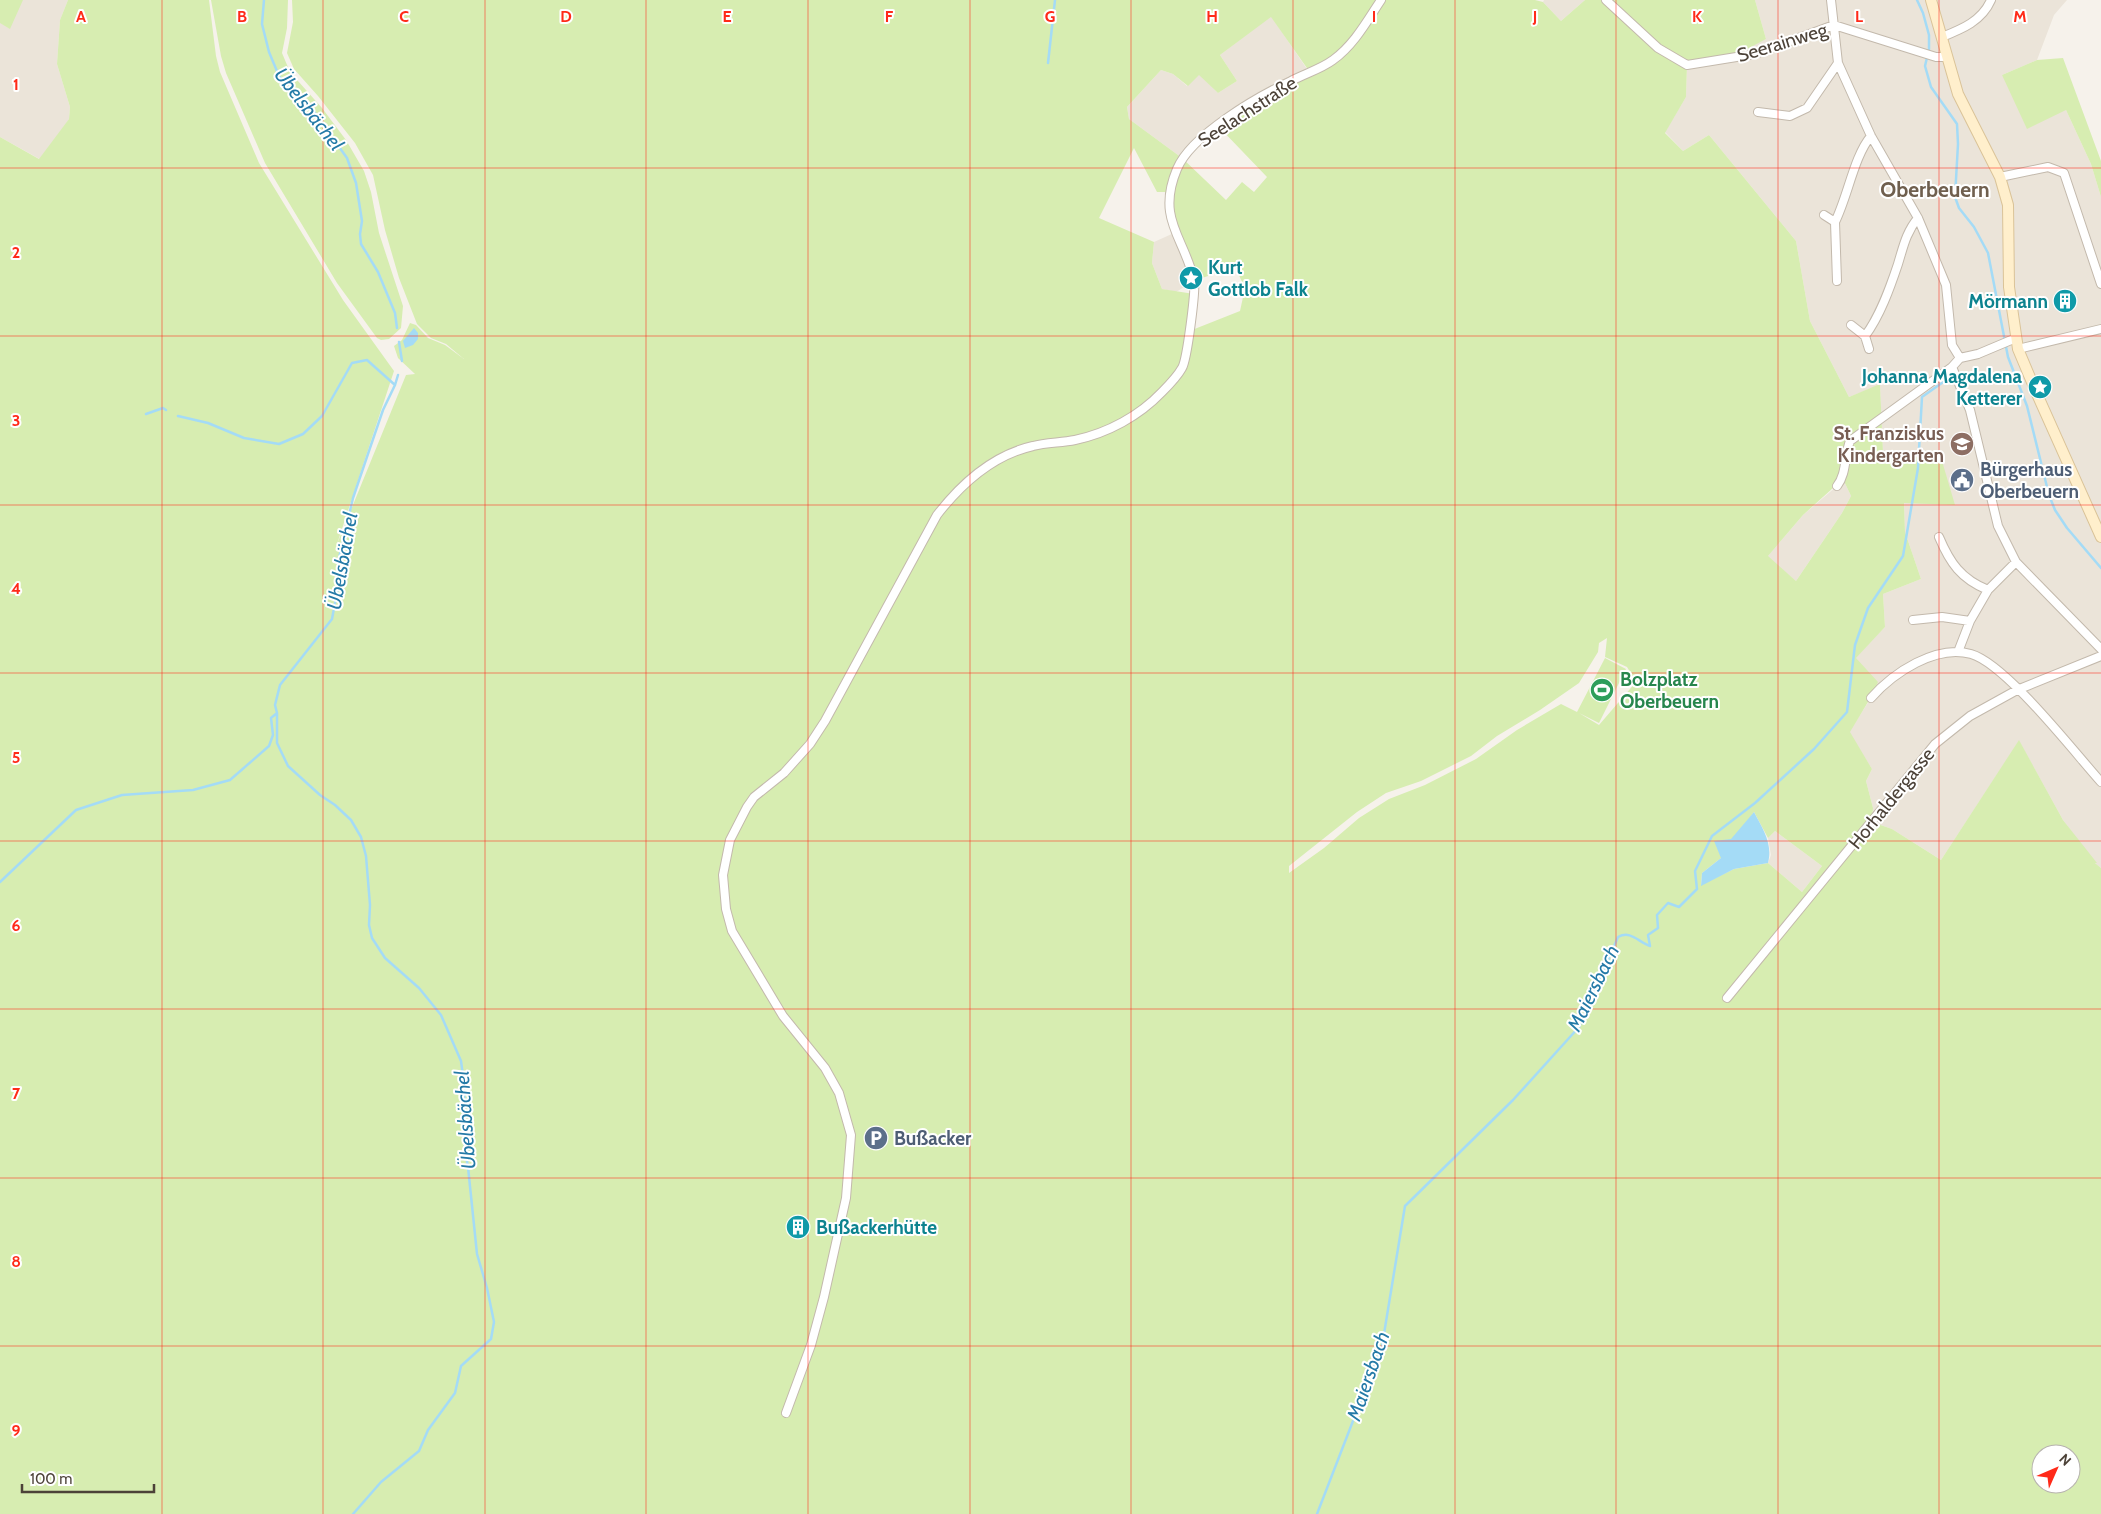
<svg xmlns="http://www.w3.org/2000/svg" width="2101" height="1514" viewBox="0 0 2101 1514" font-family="Cabin,sans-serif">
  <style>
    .residential { fill: #ebe4d9 }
    .green { fill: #d7edb1; fill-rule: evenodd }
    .water { fill: #a4dbf6 }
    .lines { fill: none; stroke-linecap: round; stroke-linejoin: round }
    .stream { stroke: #a4dbf6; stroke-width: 2.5 }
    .minor-casing { stroke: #c3b9ac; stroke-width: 10 }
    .secondary-casing { stroke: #dac398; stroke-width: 12 }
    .minor { stroke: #fff; stroke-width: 8 }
    .secondary { stroke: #ffefcc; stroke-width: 10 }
    .grid { fill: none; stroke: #ff2a19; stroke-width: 1; stroke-opacity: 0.55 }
    .labels { text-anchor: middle; stroke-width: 4; stroke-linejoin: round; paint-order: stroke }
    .street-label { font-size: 19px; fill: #4c4238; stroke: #fff }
    .culture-label { font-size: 19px; font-weight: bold; fill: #0d838f; stroke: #fff; text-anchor: start }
    .education-label { font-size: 19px; font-weight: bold; fill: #785e54; stroke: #fff; text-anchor: end }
    .service-label { font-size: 19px; font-weight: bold; fill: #4e5e75; stroke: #fff; text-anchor: start }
    .leisure-label { font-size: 19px; font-weight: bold; fill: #27864d; stroke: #fff; text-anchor: start }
    .water-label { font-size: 20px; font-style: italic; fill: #247aa7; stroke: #fff }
    .quarter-label { font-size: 21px; font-weight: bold; fill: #6f5f4e; stroke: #fff }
    .grid-label { font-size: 16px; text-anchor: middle; font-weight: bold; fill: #ff2a19; stroke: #fff; stroke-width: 4; stroke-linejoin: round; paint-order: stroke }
  </style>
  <rect width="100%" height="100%" fill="#f6f2eb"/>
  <path class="residential" d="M 0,0 L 68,0 L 60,20 L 57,64 L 70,107 L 69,119 L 45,162 L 0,137 Z
    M 1544,0 L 1585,0 L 1561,21 L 1543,2 Z
    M 1755,0 L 2067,0 L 2054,15 L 2037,60 L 2002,75 L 2066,110 L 2091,164 L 2101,197 L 2101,868 L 2096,864 L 2063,820 L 2019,741 L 1941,860 L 1892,829 L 1872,822 L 1873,808 L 1866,781 L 1872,769 L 1849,732 L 1871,698 L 1855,658 L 1885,627 L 1883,594 L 1921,579 L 1905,532 L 1904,502 L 1883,452 L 1880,385 L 1849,397 L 1810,321 L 1796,241 L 1709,135 L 1683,151 L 1665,132 L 1686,97 L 1687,65 L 1766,39 Z
    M 1271,16 L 1309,72 L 1218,126 L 1182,158 L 1129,119 L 1127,107 L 1161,70 L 1173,74 L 1187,86 L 1199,74 L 1218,93 L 1237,81 L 1220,55 Z
    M 1174,233 L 1194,281 L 1176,292 L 1162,289 L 1152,263 L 1154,242 Z
    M 1843,479 L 1851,496 L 1842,513 L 1796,581 L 1767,557 L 1803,515 L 1837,486 Z
    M 1775,831 L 1822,866 L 1802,892 L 1768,863 L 1771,855 L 1768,838 Z"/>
  <path class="green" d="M 0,0 L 23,0 L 10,29 L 0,23 Z
    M 68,0 L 209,0 L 216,56 L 220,72 L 259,163 L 343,300 L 394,371 L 337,544 L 406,375 L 415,374 L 398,358 L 394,346 L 402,340 L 410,323 L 416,325 L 428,338 L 445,345 L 464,359 L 446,344 L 431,338 L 417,324 L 399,278 L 385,230 L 373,175 L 355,143 L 318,96 L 294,69 L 287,53 L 293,22 L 292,0 L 1376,0 L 1346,46 L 1311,71 L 1338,62 L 1381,0 L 1535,0 L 1543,2 L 1561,21 L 1585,0 L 1755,0 L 1766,39 L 1730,58 L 1687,65 L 1686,97 L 1665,133 L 1683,151 L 1709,135 L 1796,241 L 1810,321 L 1849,397 L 1880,384 L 1883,452 L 1942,461 L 1955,505 L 1904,503 L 1905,532 L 1921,579 L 1883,594 L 1885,627 L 1856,658 L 1878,682 L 1871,697 L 1850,732 L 1872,769 L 1866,781 L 1873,808 L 1872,822 L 1892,829 L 1941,860 L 2019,740 L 2063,820 L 2097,863 L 2095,863 L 2101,868 L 2101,1514 L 0,1514 L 0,137 L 39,159 L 69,119 L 70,107 L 57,64 L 60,20 ZM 1271,17 L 1309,71 L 1218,126 L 1267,177 L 1254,192 L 1242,182 L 1226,200 L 1182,158 L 1129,119 L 1127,107 L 1161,70 L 1173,74 L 1188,86 L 1199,75 L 1218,93 L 1237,81 L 1220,55 ZM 1134,148 L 1157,192 L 1165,192 L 1174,233 L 1191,270 L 1202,278 L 1235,267 L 1245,288 L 1240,311 L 1192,330 L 1194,294 L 1162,289 L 1152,263 L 1154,242 L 1099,218 ZM 1843,479 L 1851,496 L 1842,513 L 1796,581 L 1768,556 L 1803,515 ZM 1607,638 L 1605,657 L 1627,667 L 1636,682 L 1599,725 L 1579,713 L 1599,723 L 1626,669 L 1605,658 L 1577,712 L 1561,704 L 1517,730 L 1476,759 L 1425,785 L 1389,799 L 1359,818 L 1324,848 L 1289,873 L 1289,866 L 1357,812 L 1386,793 L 1421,781 L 1471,756 L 1497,736 L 1540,710 L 1579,683 L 1598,652 L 1599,643 ZM 1754,812 L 1768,838 L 1775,831 L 1822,866 L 1802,892 L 1768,863 L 1734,869 L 1701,885 L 1702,873 L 1721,858 ZM 2041,1454 L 2071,1454 L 2071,1484 L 2041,1484 Z
    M 211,0 L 288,0 L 287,28 L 282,53 L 290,72 L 322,108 L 346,140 L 364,171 L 371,192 L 379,233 L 403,306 L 401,328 L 389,339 L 381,340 L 377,338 L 337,283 L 265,163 L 226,73 L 221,56 Z
    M 2063,58 L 2101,161 L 2101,197 L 2091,164 L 2066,110 L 2027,129 L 2002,75 L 2037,60 Z"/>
  <path class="water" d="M 414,328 L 418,333 L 418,339 L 413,345 L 405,348 L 403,341 Z
    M 1754,812 C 1763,829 1773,844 1768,863 L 1734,869 L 1701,886 L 1702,873 L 1721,858 L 1714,841 L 1731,839 Z"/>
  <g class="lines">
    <path class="stream" d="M 264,0 L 262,24 L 269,52 L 279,76 L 290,90 L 312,109 L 347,158 L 356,183 L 362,221 L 360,234 L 361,244 L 378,272 L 395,313 L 397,328
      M 1917,0 L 1923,13 L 1929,35 L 1929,49 L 1925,66 L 1931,87 L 1957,124 L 1958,144 L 1955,197 L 1959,208 L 1974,227 L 1988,253 L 2008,357 L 2027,406 L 2049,495 L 2055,510 L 2067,528 L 2101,568
      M 1048,63 L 1055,0
      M 399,342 L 402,361
      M 146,414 L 163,408 L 166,410
      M 178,416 L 208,423 L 244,438 L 279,444 L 303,434 L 322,416 L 352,363 L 367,360 L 395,385
      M 0,882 L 76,810 L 122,795 L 193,790 L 230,780 L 269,746 L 273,735 L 271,718 L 277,713
      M 353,1514 L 381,1482 L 419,1451 L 428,1430 L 455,1393 L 461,1366 L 491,1339 L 494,1322 L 487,1288 L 477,1254 L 468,1167 L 465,1150 L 464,1083 L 461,1061 L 441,1015 L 419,988 L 385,958 L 372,938 L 369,925 L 370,905 L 366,856 L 361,837 L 351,820 L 335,805 L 320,795 L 288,766 L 277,743 L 277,713 L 275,705 L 280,685 L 332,619 L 337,592 L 339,558 L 353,498 L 371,445 L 383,410 L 395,385 L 398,375
      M 1317,1514 L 1382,1346 L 1405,1206 L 1513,1100 L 1579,1027 L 1618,937 C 1631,930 1638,942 1650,946 L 1648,935 L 1658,928 L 1657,915 L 1668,903 L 1679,907 L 1697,889 L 1695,871 L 1712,836 L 1755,803 L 1814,749 L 1847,712 L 1855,645 L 1868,608 L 1903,556 L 1918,468 L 1922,397 L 1953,375"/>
    <g class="minor-casing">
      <path id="minor" d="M 1606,0 L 1658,48 L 1687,65 L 1755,54 L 1834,25 L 1936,57 L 1947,57
        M 1831,0 L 1838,63 L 1871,136 L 1918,218 L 1946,285 L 1952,345 L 1960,358
        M 1942,37 C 1962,29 1982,21 1991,0
        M 1758,112 L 1790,116 L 1807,108 L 1838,63
        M 2000,177 L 2048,167 L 2064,173 L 2101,284
        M 1824,215 L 1835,222 L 1837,281
        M 1835,222 C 1848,196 1854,156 1871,136
        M 1851,325 L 1865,336 L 1869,349
        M 1865,336 C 1880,316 1890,288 1898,264 C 1903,248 1906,232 1918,218
        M 2018,349 L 2101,329
        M 1952,367 L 1970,410 L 1998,526 L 2016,562 L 2101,649
        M 1837,486 C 1847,473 1844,456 1850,441 L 1952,367 L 1960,358 L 1978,354 L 2016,338
        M 1939,537 C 1950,563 1961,579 1988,590
        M 1913,620 L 1942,617 L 1970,621
        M 1958,652 L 1970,621 L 1988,590 L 2016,562
        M 1871,698 C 1893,673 1936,644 1971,654 C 2006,664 2074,752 2101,782
        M 1727,998 L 1935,744 L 1970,716 L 2017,690 L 2101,656
        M 786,1413 L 811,1345 L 824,1297 L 846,1198 L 851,1135 L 839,1093 L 825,1068 L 783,1016 L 732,931 L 726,909 L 723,875 L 730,840 L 747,807 L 754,797 L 784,773 L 810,744 L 825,721 L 937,515 C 961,484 993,455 1033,446 C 1046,442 1061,443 1075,440 C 1108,433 1139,416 1162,392 C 1169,385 1177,377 1182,368 C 1187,360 1196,290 1194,280 C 1184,237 1156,219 1177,169 C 1191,135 1257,97 1291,81 C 1304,74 1321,69 1333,60 C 1354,45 1367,21 1381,0"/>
    </g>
    <g class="secondary-casing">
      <path id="secondary" d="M 1931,0 L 1958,94 L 2000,177 L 2008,205 L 2009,287 L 2018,349 L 2037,394 L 2101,537"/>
    </g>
    <use href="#minor" class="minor"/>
    <use href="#secondary" class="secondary"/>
  </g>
  <path class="grid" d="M 162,0 L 162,1514M 323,0 L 323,1514M 485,0 L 485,1514M 646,0 L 646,1514M 808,0 L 808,1514M 970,0 L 970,1514M 1131,0 L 1131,1514M 1293,0 L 1293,1514M 1455,0 L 1455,1514M 1616,0 L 1616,1514M 1778,0 L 1778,1514M 1939,0 L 1939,1514M 0,168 L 2101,168M 0,336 L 2101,336M 0,505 L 2101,505M 0,673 L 2101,673M 0,841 L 2101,841M 0,1009 L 2101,1009M 0,1178 L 2101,1178M 0,1346 L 2101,1346"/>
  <defs>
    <g id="sight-disc" transform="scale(1.25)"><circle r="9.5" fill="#0f9aa8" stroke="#fff"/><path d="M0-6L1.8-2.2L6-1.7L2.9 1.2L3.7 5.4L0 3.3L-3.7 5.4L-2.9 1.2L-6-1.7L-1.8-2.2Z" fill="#fff"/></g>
    <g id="building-disc" transform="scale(1.25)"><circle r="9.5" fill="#0f9aa8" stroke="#fff"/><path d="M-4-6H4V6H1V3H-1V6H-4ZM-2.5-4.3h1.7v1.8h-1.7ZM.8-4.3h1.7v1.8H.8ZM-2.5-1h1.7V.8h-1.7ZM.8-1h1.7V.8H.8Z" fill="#fff"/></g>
    <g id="school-disc" transform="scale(1.25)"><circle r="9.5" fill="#8d6e63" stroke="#fff"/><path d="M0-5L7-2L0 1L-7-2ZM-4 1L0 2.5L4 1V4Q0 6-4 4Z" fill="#fff"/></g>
    <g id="civic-disc" transform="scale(1.25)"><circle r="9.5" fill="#5c6f8a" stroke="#fff"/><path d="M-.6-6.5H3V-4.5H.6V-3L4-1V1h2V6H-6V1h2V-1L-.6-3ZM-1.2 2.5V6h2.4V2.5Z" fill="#fff"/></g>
    <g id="stadium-disc" transform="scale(1.25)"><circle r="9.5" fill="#2e9e5b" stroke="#fff"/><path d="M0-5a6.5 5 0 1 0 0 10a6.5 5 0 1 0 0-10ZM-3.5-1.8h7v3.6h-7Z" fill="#fff"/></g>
    <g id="parking-disc" transform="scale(1.25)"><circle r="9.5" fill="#5c6f8a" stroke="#fff"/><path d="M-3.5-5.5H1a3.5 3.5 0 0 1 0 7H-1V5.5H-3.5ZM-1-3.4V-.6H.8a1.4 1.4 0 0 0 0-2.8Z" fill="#fff"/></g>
  </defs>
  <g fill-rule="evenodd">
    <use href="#sight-disc" x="1191" y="278"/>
    <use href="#building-disc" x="2065" y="301"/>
    <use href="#sight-disc" x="2040" y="387"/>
    <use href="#school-disc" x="1962" y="444"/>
    <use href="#civic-disc" x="1962" y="480"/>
    <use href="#stadium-disc" x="1602" y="690"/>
    <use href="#parking-disc" x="876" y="1138"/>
    <use href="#building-disc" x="798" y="1227"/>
  </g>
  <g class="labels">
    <g class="street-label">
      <text transform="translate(1782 42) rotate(-17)" y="7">Seerainweg</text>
      <text transform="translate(1247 111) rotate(-33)" y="7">Seelachstraße</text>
      <text transform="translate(1891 798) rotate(-51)" y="7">Horhaldergasse</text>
    </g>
    <g class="culture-label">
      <text x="1208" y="274">Kurt<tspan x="1208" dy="22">Gottlob Falk</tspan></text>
      <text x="2048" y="308" text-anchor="end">Mörmann</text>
      <text x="2022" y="383" text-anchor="end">Johanna Magdalena<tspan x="2022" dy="22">Ketterer</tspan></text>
      <text x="816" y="1234">Bußackerhütte</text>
    </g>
    <g class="education-label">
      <text x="1944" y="440">St. Franziskus<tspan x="1944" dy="22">Kindergarten</tspan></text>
    </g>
    <g class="service-label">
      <text x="1980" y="476">Bürgerhaus<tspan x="1980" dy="22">Oberbeuern</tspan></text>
      <text x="894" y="1145">Bußacker</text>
    </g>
    <g class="leisure-label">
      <text x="1620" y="686">Bolzplatz<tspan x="1620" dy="22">Oberbeuern</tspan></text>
    </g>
    <g class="water-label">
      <text transform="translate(309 109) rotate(52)" y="7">Übelsbächel</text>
      <text transform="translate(342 561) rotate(-80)" y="7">Übelsbächel</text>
      <text transform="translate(1593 988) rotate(-64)" y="7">Maiersbach</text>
      <text transform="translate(465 1120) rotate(-94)" y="7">Übelsbächel</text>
      <text transform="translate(1368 1376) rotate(-71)" y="7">Maiersbach</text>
    </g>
    <g class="quarter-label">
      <text x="1935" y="197">Oberbeuern</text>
    </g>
  </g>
  <g class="grid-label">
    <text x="81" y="22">A</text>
    <text x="242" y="22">B</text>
    <text x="404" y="22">C</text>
    <text x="566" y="22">D</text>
    <text x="727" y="22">E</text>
    <text x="889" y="22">F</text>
    <text x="1050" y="22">G</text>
    <text x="1212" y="22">H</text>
    <text x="1374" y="22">I</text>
    <text x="1535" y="22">J</text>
    <text x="1697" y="22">K</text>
    <text x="1859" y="22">L</text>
    <text x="2020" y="22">M</text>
    <text x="16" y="90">1</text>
    <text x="16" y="258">2</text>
    <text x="16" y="426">3</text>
    <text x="16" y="594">4</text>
    <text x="16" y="763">5</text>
    <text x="16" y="931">6</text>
    <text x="16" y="1099">7</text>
    <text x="16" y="1267">8</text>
    <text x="16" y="1436">9</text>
  </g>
  <g transform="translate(2056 1469) rotate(45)"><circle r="24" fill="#ffffff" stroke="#b7b3af"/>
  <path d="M0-4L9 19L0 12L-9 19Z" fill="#ff2a19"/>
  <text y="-8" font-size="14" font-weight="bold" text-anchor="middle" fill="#4c4238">N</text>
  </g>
  <path d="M22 1484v8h132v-8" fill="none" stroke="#4c4238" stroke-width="2.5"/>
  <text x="30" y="1484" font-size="15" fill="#4c4238" stroke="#ffffff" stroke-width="4" paint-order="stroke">100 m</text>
</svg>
